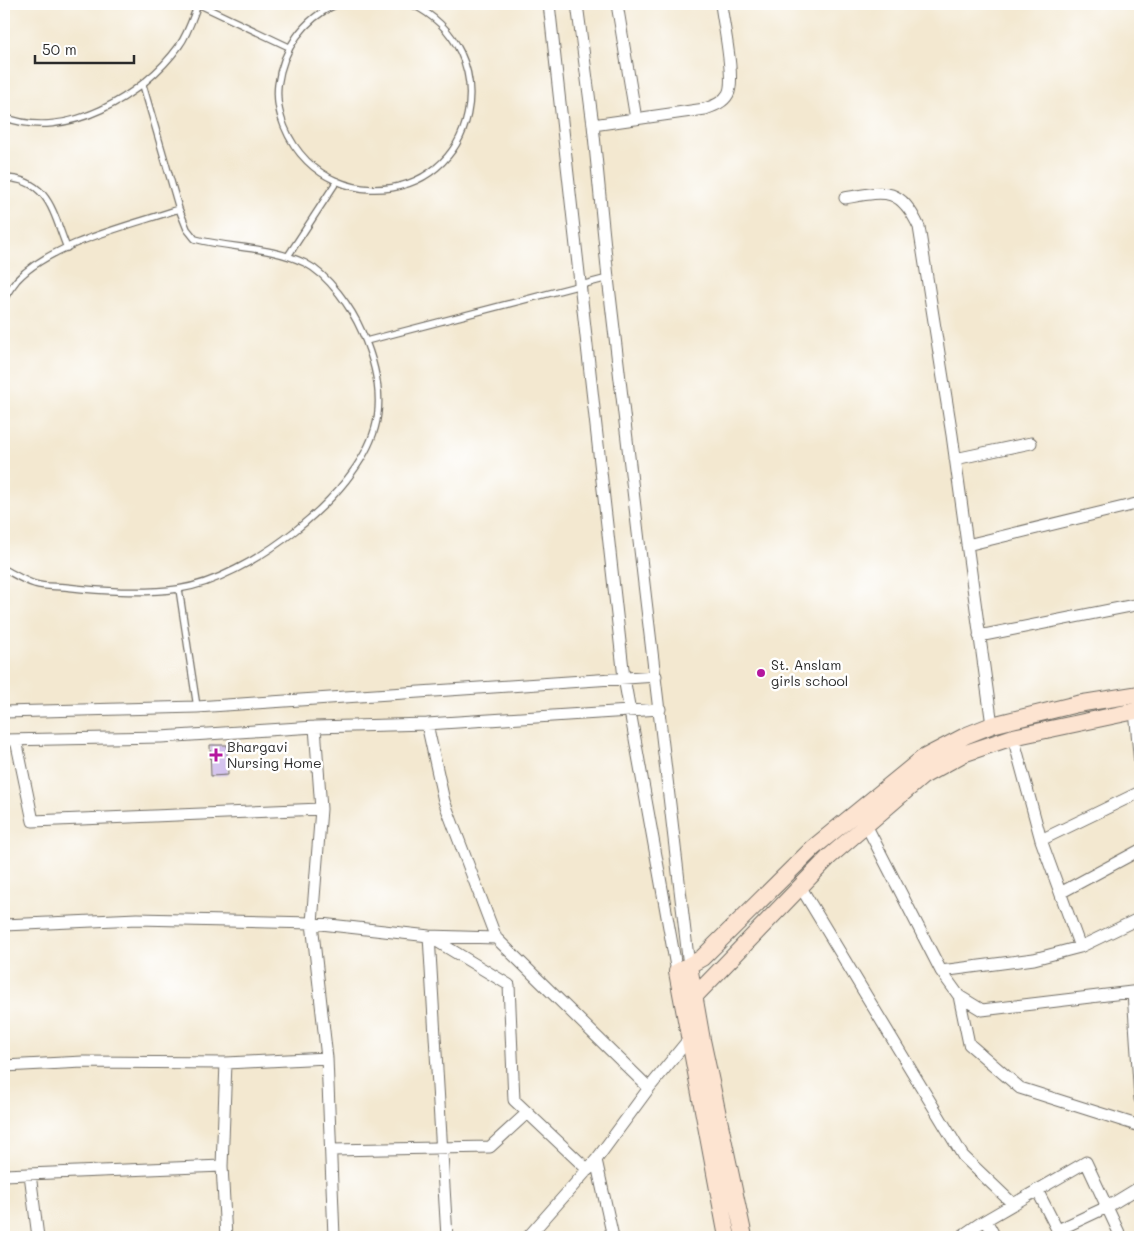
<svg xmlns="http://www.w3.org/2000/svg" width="1144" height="1241" viewBox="0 0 1144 1241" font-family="Mali,sans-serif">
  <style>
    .building { fill: #cab5ea }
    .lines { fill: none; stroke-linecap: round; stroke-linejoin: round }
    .lane-casing { stroke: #716d65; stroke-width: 8 }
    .street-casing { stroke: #716d65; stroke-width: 13 }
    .secondary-casing { stroke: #716d65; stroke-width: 18 }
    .lane { stroke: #fff; stroke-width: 5.5 }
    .street { stroke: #fff; stroke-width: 11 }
    .secondary { stroke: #fde4d1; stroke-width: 16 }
    .poi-dot { fill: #b5179e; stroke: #fff; stroke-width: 2 }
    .labels { text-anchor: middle; stroke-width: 5; stroke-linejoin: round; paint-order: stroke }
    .poi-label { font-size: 14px; fill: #2b2b2b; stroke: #fff; text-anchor: start }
  </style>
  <rect width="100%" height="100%" fill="#fff"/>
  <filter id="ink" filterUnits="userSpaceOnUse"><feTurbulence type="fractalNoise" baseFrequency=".02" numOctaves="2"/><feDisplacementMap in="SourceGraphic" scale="10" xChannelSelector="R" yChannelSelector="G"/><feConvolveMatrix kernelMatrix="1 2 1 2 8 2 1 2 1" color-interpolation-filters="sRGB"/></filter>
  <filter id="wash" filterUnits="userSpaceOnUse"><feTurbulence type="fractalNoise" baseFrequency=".0096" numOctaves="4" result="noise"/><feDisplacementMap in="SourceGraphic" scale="20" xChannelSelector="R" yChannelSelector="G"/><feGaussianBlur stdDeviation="1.12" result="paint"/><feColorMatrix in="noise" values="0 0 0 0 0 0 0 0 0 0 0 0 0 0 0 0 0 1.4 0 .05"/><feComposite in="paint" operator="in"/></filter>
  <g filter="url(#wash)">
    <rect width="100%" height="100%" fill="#f3e8d0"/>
    <g id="blocks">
      <path class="building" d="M 210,745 L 227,745 L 228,775 L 211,776 Z"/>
    </g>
  </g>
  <g filter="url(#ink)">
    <use href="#blocks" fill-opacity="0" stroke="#716d65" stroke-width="1"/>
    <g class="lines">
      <g class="lane-casing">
        <path id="lane" d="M 198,4 L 289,47
          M 337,4 C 303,19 283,49 278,85 C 275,113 288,142 307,161 C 324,178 347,188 371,189 C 479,192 507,49 411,4
          M 4,117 C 66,142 143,96 179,46 C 188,34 193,17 198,4
          M 4,178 C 49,179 53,213 67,248
          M 288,256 L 337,181
          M 4,299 C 8,292 12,286 17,280 C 51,243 132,225 179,209
          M 366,341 L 608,278
          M 4,569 C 14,574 24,581 35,584 C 44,587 55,586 65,587 C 102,591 140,594 178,589 C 248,579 356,496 375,428 C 384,396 375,362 362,332 C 352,309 329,275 305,263 C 270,246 233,249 195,239 L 187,229 L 179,209 L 143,85
          M 179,589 L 197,707"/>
      </g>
      <g class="street-casing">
        <path id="street" d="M 549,4 L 624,678 L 677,972
          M 577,4 L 593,125 L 608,278 L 689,966
          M 617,4 L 636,119
          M 593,125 L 705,109 C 713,106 723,103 728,94 C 736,80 723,23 721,4
          M 845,198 C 885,191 900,186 919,227 L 952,435 L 992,725
          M 955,459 L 1031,443
          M 967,545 L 1140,503
          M 979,636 L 1140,604
          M 1135,711 L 1140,764
          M 4,712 L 197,707 L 656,676
          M 427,724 L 444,801 L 496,938 L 649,1088
          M 315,727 L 321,809 L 312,923 L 327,1058 L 334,1237
          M 1013,737 L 1041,840 L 1080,947
          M 4,740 L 161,737 L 315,727 L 427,724 L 660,709
          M 16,740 L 33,821 L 321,809
          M 863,819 L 941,971 L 959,996 L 982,1010 L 1140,991
          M 1041,840 L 1140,792
          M 800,886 L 963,1156 L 1013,1204
          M 1062,892 L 1140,850
          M 4,925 L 137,919 L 312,923 L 429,936 L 496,938
          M 429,936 L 447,1237
          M 430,937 L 509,985 L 514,1100 L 588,1170
          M 941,971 L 1034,959 L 1080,947 L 1140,918
          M 1133,992 L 1140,1099
          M 959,996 L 969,1044 L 1020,1088 L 1140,1126
          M 4,1066 L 83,1062 L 226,1063 L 327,1058
          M 332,1150 L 490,1147 L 527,1113
          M 596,1160 L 613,1237
          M 30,1174 L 38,1237
          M 4,1175 L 222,1166
          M 1037,1190 L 1061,1237
          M 986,1220 L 995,1237
          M 1058,1230 L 1107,1207 L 1140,1187
          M 226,1237 L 222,1166 L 226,1063
          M 528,1237 L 596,1160 L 649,1088 L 689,1039
          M 960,1237 L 979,1224 L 1086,1162 L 1121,1237"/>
      </g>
      <g class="secondary-casing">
        <path id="secondary" d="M 689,966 L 702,1040 L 744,1237
          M 683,1003 L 694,997 L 829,857 L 923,776 L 963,754 L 1013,737 L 1140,710
          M 727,1237 L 677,972 L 702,958 L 813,848 L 923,758 L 967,735 L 992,725 L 1077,704 L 1140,694"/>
      </g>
      <use href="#lane" class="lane"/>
      <use href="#street" class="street"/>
      <use href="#secondary" class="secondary"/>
    </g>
  </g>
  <g class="poi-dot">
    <circle cx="761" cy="673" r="5"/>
    <path d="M213.5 747.5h5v5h5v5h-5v5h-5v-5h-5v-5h5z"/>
  </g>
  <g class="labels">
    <g class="poi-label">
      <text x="771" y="670">St. Anslam<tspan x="771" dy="16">girls school</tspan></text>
      <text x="227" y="752">Bhargavi<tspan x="227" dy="16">Nursing Home</tspan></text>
    </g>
  </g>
  <rect width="1144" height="1241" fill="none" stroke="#fff" stroke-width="20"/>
  <path d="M35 55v8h99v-8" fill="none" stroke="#2b2b2b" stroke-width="2.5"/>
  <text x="42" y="55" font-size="15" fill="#2b2b2b" stroke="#ffffff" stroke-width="4" paint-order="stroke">50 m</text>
</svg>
